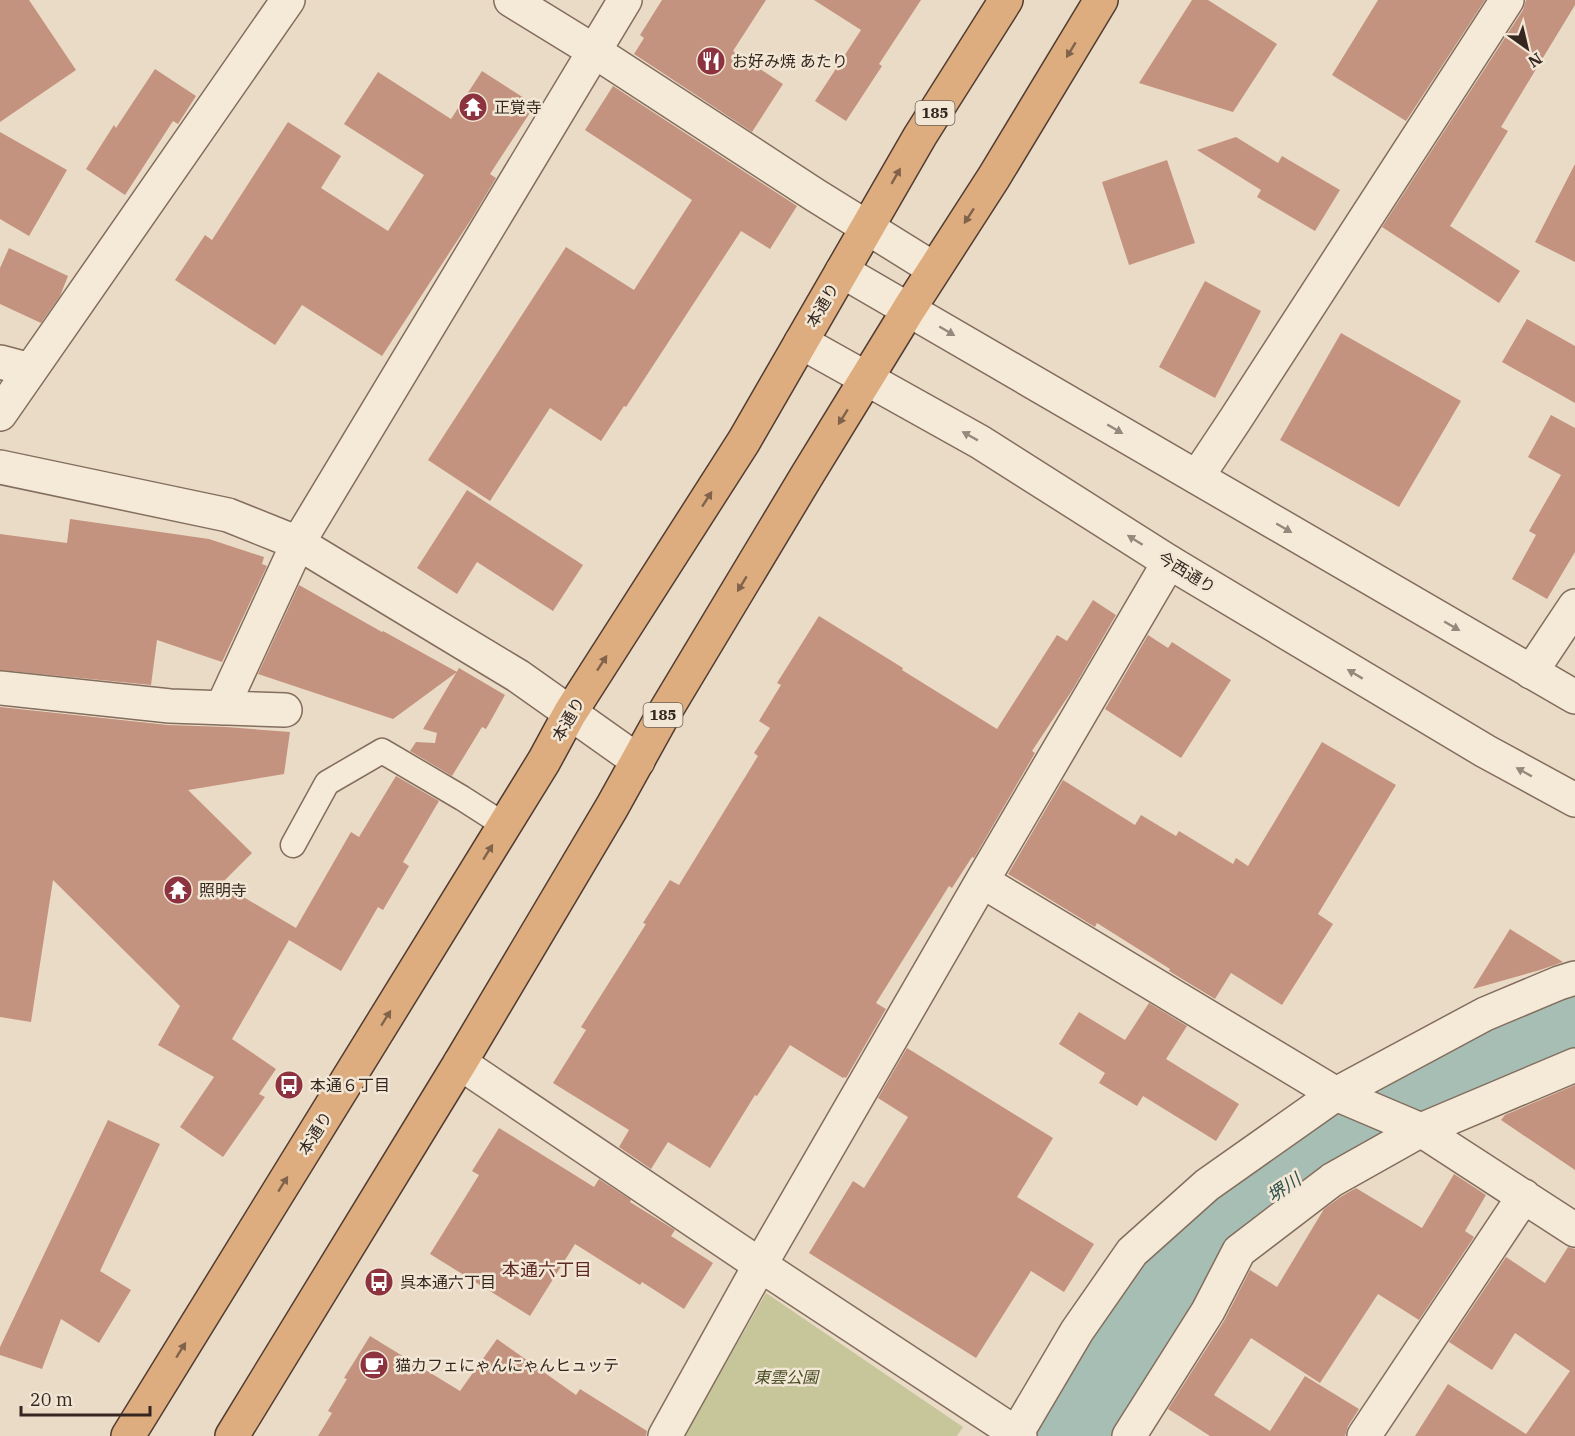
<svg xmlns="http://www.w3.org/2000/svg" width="1575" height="1436" viewBox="0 0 1575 1436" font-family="'IBM Plex Serif','Noto Sans JP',serif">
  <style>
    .green { fill: #c7c69b }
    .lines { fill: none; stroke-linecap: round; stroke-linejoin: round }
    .river { stroke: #a7beb4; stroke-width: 76 }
    .building { fill: #c4937f }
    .service-casing { stroke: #836d5d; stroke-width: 27 }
    .minor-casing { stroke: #836d5d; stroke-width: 36 }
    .tertiary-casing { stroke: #836d5d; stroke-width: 36 }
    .trunk-casing { stroke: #523c31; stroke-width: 36 }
    .service { stroke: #f5e9d8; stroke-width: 24 }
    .minor { stroke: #f5e9d8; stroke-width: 33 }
    .tertiary { stroke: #f5e9d8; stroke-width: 33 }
    .trunk { stroke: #ddad80; stroke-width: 33 }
    .oneway { fill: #81634b }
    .oneway2 { fill: #95887c }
    .labels { text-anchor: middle; stroke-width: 5; stroke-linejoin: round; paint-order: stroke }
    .shield { fill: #f2e6d5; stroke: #6e6056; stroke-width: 1.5 }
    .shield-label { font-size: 15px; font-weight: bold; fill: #352720 }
    .poi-label { font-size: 16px; fill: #352720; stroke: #f2e6d5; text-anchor: start }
    .street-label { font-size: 16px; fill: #352720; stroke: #f2e6d5 }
    .park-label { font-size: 16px; font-style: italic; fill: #4a4f28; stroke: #f2e6d5 }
    .water-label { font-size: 18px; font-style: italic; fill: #30534d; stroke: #f2e6d5 }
    .neighbourhood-label { font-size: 18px; fill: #5d2823; stroke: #f2e6d5 }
  </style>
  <rect width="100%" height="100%" fill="#eadbc6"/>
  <path class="green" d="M 766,1293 L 963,1427 L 957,1436 L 684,1436 Z"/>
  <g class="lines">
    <path class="river" d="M 1066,1436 L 1081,1415 L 1142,1316 L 1217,1234 L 1417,1097 L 1564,1029 L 1575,1027"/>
  </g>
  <path class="building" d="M 0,0 L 29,0 L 76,70 L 0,122 Z
    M 662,0 L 766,0 L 733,51 L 783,84 L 752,132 L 634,54 L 644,38 L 640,35 Z
    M 814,0 L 921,0 L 879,64 L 882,66 L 846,121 L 815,101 L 861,30 Z
    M 1192,0 L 1208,0 L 1277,44 L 1233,112 L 1139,83 Z
    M 1378,0 L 1485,0 L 1406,121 L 1332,75 Z
    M 1526,0 L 1575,0 L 1575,5 L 1501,127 L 1508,131 L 1450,226 L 1520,271 L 1499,303 L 1382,227 L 1523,10 Z
    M 155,69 L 196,96 L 178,124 L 173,121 L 125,195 L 86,169 L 114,125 L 116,128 Z
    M 482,71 L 535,105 L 490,174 L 496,178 L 472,218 L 382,356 L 302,305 L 275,345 L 175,280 L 205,235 L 212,240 L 288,122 L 341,156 L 321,188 L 388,231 L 424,175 L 344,124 L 378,72 L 451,119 Z
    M 613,86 L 797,206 L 770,249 L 741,231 L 626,407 L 624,406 L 601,441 L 550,408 L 490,501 L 428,460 L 566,247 L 634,290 L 692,200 L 585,130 Z
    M 0,132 L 67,170 L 29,236 L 0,219 Z
    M 1236,137 L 1278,163 L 1282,156 L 1340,190 L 1315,231 L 1257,197 L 1261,190 L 1197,150 Z
    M 1167,160 L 1195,243 L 1129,265 L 1102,182 Z
    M 1575,164 L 1575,262 L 1535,242 Z
    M 9,248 L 68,276 L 60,296 L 41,323 L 0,304 L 0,268 Z
    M 1205,281 L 1261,311 L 1215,398 L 1159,367 Z
    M 1527,319 L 1575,346 L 1575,403 L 1502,362 Z
    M 1341,333 L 1461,401 L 1399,507 L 1280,440 Z
    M 1551,415 L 1575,428 L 1575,552 L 1547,599 L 1512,579 L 1536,535 L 1529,531 L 1561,475 L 1528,457 Z
    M 467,490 L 583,565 L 553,611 L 477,562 L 457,594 L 417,568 Z
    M 70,519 L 209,539 L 264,557 L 262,564 L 267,566 L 222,662 L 157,640 L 151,685 L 0,670 L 0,534 L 67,543 Z
    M 299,585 L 382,632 L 383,631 L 457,672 L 393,719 L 258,674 Z
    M 1093,600 L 1116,615 L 1073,689 L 1032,751 L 1035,753 L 974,858 L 972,857 L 952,888 L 949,886 L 876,1003 L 886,1009 L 846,1078 L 844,1077 L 843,1078 L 790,1045 L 757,1096 L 755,1095 L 710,1168 L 668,1142 L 651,1169 L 619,1147 L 629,1130 L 553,1083 L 586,1030 L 581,1027 L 646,924 L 643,923 L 670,880 L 679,885 L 758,756 L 754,753 L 770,728 L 759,721 L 781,685 L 777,683 L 819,616 L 903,668 L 902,670 L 997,729 L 1057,635 L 1067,641 Z
    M 1148,635 L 1168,648 L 1172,642 L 1231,680 L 1181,758 L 1105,709 Z
    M 459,668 L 505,695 L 486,729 L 482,727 L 452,776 L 410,751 L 416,742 L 435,743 L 437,733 L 423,729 Z
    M 0,707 L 168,725 L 226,727 L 290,732 L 284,774 L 188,790 L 252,853 L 221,884 L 296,928 L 232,1039 L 276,1069 L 259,1094 L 265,1097 L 223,1157 L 180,1127 L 214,1077 L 158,1045 L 180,1006 L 53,880 L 31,1022 L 0,1017 Z
    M 1322,742 L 1396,785 L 1318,914 L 1333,924 L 1282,1005 L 1231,973 L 1215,999 L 1169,971 L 1170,969 L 1097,923 L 1095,927 L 1008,874 L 1063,780 L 1135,825 L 1141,815 L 1176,836 L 1179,831 L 1233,864 L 1236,858 L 1248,866 Z
    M 396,776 L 439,801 L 403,862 L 409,866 L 383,910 L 378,907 L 341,971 L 289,940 L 351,832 L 359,837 Z
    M 1510,929 L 1563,962 L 1540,970 L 1473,989 Z
    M 1149,1003 L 1187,1026 L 1166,1059 L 1239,1104 L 1216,1141 L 1143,1096 L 1137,1106 L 1099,1083 L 1105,1073 L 1059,1044 L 1079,1012 L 1125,1040 Z
    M 907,1048 L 1053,1138 L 1017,1197 L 1094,1244 L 1064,1292 L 1031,1271 L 976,1358 L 809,1253 L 853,1181 L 864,1188 L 908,1117 L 878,1098 Z
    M 1575,1085 L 1575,1170 L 1501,1120 L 1505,1115 Z
    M 108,1120 L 160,1144 L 100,1271 L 131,1290 L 99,1343 L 61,1319 L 42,1369 L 0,1355 L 0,1347 Z
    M 499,1128 L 594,1187 L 599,1179 L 631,1200 L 630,1202 L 675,1230 L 671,1236 L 713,1263 L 684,1309 L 642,1282 L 640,1285 L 575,1244 L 530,1316 L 430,1254 L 479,1175 L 472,1171 Z
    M 1454,1174 L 1486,1195 L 1465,1231 L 1474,1237 L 1419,1320 L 1378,1294 L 1320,1383 L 1251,1338 L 1214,1395 L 1270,1431 L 1305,1376 L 1359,1409 L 1348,1426 L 1345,1436 L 1210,1436 L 1168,1409 L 1224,1321 L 1250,1270 L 1277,1287 L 1324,1209 L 1342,1196 L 1356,1188 L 1422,1228 Z
    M 1568,1247 L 1575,1249 L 1575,1436 L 1415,1436 L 1448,1384 L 1526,1434 L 1570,1371 L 1515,1333 L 1492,1370 L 1449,1342 L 1506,1257 L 1545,1283 Z
    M 370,1336 L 460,1391 L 497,1339 L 576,1395 L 580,1389 L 647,1431 L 646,1436 L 318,1436 L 332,1413 L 328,1411 L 347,1379 L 344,1378 Z"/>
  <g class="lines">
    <g class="service-casing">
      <path id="service" d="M 293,845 L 327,783 L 382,751 L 462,798 L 504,825"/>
    </g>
    <g class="minor-casing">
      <path id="minor" d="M 511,0 L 594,51 L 815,195 L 934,269
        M 0,362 L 30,370
        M 0,414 L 288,0
        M 0,467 L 228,515 L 298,543 L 518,676 L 638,761
        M 1197,477 L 1235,420 L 1507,0
        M 1531,672 L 1575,606
        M 0,688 L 170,706 L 285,710
        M 222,708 L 298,543 L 625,0
        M 982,881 L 1336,1094 L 1421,1130 L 1575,1230
        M 460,1063 L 760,1265 L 1020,1436
        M 665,1436 L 760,1265 L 982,881 L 1169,562
        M 1015,1436 L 1077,1331 L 1132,1252 L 1207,1185 L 1336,1094 L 1485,1014 L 1559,983 L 1575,978
        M 1129,1436 L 1208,1311 L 1239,1251 L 1332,1180 L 1421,1130 L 1575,1065
        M 1364,1436 L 1524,1196"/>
    </g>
    <g class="tertiary-casing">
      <path id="tertiary" d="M 842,271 L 1575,697
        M 801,342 L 980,442 L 1169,562 L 1485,751 L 1575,800"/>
    </g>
    <g class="trunk-casing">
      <path id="trunk" d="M 128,1436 L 544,761 L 570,713 L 744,441 L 920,136 L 1006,0
        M 232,1436 L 460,1063 L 612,807 L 663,715 L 806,477 L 909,309 L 994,177 L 1101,0"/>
    </g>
    <use href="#service" class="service"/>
    <use href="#minor" class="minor"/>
    <use href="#tertiary" class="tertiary"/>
    <use href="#trunk" class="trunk"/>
  </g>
  <defs><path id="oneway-solid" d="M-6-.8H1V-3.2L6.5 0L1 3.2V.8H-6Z" transform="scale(1.5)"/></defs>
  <g class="oneway">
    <use href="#oneway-solid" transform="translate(1071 50) rotate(121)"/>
    <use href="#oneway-solid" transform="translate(896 176) rotate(-60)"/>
    <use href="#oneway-solid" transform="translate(969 216) rotate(123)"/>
    <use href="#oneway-solid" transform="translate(843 417) rotate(122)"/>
    <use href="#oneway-solid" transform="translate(707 499) rotate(-57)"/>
    <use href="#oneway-solid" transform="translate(742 584) rotate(121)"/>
    <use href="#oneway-solid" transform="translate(602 663) rotate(-57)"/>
    <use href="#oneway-solid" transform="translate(488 852) rotate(-58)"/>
    <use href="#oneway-solid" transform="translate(386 1018) rotate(-58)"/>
    <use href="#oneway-solid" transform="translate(283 1184) rotate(-58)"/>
    <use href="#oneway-solid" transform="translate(181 1350) rotate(-58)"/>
  </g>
  <g class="oneway2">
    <use href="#oneway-solid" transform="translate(947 331) rotate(30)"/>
    <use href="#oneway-solid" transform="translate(1115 429) rotate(30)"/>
    <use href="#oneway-solid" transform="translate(970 436) rotate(-151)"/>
    <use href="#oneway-solid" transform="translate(1284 528) rotate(30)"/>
    <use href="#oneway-solid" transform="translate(1135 540) rotate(-148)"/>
    <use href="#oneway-solid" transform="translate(1452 626) rotate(30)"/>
    <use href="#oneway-solid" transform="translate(1355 674) rotate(-149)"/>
    <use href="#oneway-solid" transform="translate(1524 772) rotate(-151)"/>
  </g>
  <defs>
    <g id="restaurant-disc" transform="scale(1.5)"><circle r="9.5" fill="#8c333f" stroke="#f2e6d5"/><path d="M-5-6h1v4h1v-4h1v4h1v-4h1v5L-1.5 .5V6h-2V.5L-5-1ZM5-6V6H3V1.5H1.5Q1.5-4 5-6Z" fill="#fff"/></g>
    <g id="temple-disc" transform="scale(1.5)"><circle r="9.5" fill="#8c333f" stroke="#f2e6d5"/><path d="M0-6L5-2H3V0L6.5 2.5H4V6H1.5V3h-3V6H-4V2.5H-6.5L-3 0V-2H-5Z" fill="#fff"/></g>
    <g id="bus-disc" transform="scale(1.5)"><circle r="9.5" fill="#8c333f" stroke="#f2e6d5"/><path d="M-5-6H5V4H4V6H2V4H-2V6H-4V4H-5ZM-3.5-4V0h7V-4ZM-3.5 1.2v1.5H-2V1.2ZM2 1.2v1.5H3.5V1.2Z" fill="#fff"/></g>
    <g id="cafe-disc" transform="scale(1.5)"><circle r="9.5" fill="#8c333f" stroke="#f2e6d5"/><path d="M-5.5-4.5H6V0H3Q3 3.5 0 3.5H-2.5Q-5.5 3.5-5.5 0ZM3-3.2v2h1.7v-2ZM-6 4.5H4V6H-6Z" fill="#fff"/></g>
  </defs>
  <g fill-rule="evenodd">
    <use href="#restaurant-disc" x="711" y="61"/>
    <use href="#temple-disc" x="473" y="107"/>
    <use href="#temple-disc" x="178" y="890"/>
    <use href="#bus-disc" x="289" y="1085"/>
    <use href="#bus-disc" x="379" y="1282"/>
    <use href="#cafe-disc" x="374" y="1365"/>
  </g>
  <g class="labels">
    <g class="shield">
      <rect x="915.5" y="101" width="39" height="24" rx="4.5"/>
      <rect x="643.5" y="703" width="39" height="24" rx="4.5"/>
    </g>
    <g class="shield-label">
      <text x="935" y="118">185</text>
      <text x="663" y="720">185</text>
    </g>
    <g class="poi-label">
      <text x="732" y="67">お好み焼 あたり</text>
      <text x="494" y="113">正覚寺</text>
      <text x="199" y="896">照明寺</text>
      <text x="310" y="1091">本通６丁目</text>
      <text x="400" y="1288">呉本通六丁目</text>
      <text x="395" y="1371">猫カフェにゃんにゃんヒュッテ</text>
    </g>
    <g class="street-label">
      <text transform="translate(822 305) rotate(-60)" y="6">本通り</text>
      <text transform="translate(1187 572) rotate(31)" y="6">今西通り</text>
      <text transform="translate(568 719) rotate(-60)" y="6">本通り</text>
      <text transform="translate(315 1133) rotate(-58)" y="6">本通り</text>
    </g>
    <g class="park-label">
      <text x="786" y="1383">東雲公園</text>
    </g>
    <g class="water-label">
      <text transform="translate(1284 1188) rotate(-35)" y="6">堺川</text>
    </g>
    <g class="neighbourhood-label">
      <text x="547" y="1276">本通六丁目</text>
    </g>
  </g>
  <g transform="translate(1527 48) rotate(146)" stroke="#f2e6d5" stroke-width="4.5" paint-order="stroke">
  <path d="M0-4.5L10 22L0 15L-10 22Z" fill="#352720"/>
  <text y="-9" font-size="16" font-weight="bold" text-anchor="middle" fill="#352720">N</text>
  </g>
  <path d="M21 1406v9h129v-9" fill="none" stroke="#352720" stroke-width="3"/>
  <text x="30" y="1406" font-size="18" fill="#352720" stroke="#f2e6d5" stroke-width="4.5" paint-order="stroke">20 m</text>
</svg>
